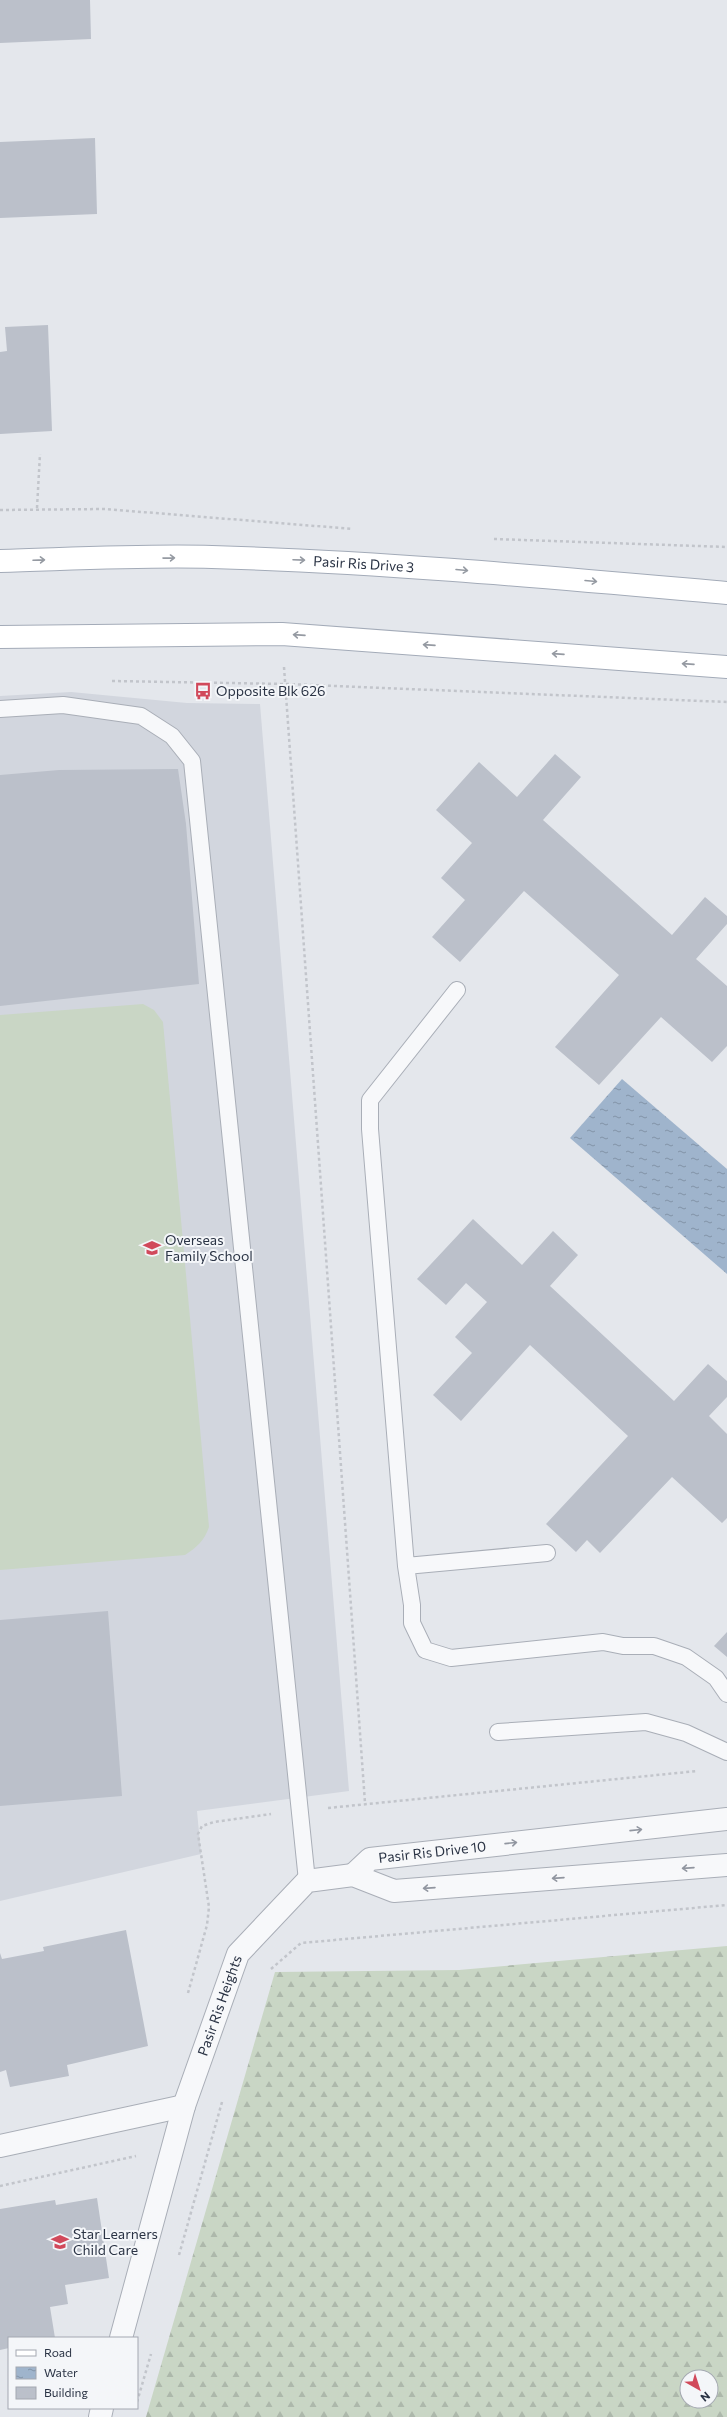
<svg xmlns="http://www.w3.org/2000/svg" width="727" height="2417" viewBox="0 0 727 2417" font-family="Commissioner,sans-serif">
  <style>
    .built { fill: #d2d6de }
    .forest { fill: url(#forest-firs); fill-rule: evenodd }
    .pitch { fill: #c9d6c5 }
    .water { fill: url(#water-ripples) }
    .building { fill: #bbc0ca }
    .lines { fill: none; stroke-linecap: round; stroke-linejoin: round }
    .service-casing { stroke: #a9aeb7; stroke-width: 18 }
    .minor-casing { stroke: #a9aeb7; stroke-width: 24 }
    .primary-casing { stroke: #a3abb8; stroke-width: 24 }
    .path { stroke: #c2c5cb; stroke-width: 2.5; stroke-dasharray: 3 3; stroke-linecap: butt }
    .service { stroke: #f7f8fa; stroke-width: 16 }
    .minor { stroke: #f7f8fa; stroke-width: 22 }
    .primary { stroke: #fff; stroke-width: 22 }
    .oneway { stroke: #959aa2 }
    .oneway2 { stroke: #9196a0 }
    .labels { text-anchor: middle; stroke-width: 4; stroke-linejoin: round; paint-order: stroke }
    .street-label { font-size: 14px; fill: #2b3445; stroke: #f4f6f9 }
    .poi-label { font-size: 14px; fill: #2b3445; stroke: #f4f6f9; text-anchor: start }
  </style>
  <defs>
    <pattern id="forest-firs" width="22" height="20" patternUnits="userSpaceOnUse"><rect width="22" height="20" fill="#c9d6c5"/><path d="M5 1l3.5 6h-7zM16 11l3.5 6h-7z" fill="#adb8ab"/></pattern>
    <pattern id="water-ripples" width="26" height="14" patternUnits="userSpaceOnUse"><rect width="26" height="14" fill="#9fb4cc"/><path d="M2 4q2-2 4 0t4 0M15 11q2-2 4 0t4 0" fill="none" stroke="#8293a7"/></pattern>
  </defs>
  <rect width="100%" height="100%" fill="#e4e7ec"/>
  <path class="built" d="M 71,692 L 187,703 L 260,704 L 349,1791 L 197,1811 L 201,1854 L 0,1901 L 0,696 Z"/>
  <path class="forest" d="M 727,1946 L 727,2417 L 146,2417 L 275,1972 L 459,1970 ZM 687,2377 L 711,2377 L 711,2401 L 687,2401 Z"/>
  <path class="pitch" d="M 143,1004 L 154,1010 L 163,1022 L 209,1527 C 204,1541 197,1547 185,1555 L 0,1570 L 0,1015 Z"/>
  <path class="water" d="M 622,1079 L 727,1169 L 727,1274 L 570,1138 Z"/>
  <path class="building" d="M 0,0 L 90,0 L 91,39 L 0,43 Z
    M 95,138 L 97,214 L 0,218 L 0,142 Z
    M 48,325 L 52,431 L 0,434 L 0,352 L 7,351 L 5,327 Z
    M 555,754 L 581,777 L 543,820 L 672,935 L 705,897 L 727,916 L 727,924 L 696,959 L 727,986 L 727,1046 L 712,1062 L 661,1017 L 599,1085 L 555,1047 L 619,975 L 524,891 L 460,962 L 432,937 L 465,900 L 441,878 L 472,843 L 436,810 L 479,762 L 517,797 Z
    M 178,769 L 186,824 L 199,984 L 0,1006 L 0,775 L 59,770 Z
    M 473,1219 L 522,1265 L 553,1231 L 578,1255 L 550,1286 L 674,1401 L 708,1364 L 727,1381 L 727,1397 L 709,1416 L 727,1434 L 727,1518 L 722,1523 L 672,1477 L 600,1553 L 587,1540 L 576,1552 L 546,1524 L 628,1436 L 530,1345 L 461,1421 L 433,1395 L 472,1353 L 455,1337 L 487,1302 L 466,1283 L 446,1305 L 417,1279 Z
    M 108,1611 L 122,1796 L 0,1806 L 0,1620 Z
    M 727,1632 L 727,1657 L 714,1646 Z
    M 126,1930 L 148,2046 L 67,2065 L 69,2076 L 10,2087 L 6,2070 L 0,2072 L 0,1953 L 2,1959 L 44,1951 L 43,1947 Z
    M 97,2198 L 109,2278 L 65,2285 L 68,2304 L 50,2307 L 55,2338 L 9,2338 L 9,2348 L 0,2350 L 0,2209 L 55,2200 L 56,2205 Z"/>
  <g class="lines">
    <g class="service-casing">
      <path id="service" d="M 0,709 L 63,705 L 141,716 L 172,736 L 192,761 L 307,1881
        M 457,990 L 370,1100 L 370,1129 L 406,1566 L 412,1605 L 412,1623 L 425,1650 L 451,1658 L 603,1642 L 623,1646 L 654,1646 L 686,1657 L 716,1678 L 727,1694
        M 406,1566 L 547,1553
        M 498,1732 L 646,1722 L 686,1733 L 727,1752"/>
    </g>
    <g class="minor-casing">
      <g id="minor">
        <path id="s1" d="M 353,1875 L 370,1859 L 727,1819"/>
        <path d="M 0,2146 L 184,2106"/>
        <path id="s2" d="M 121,2338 L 184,2106 L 238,1954 L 307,1881 L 353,1875 L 394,1891 L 727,1865"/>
        <path d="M 100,2417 L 102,2408"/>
      </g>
    </g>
    <g class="primary-casing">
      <g id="primary">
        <path id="s3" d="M 0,561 C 71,559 142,555 212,557 C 384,562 556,578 727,593"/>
        <path d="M 0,637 L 282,634 L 727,667"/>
      </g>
    </g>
    <path class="path" d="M 37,508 L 40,454
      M 0,510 L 105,509 L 353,529
      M 494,539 L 727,547
      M 284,667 L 365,1803
      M 112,681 L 286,684 L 727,702
      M 328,1808 L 697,1771
      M 271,1969 L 301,1943 L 727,1905
      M 188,1993 L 207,1925 L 209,1907 L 198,1834 L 202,1826 L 214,1822 L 271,1814
      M 0,2186 L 136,2156
      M 179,2255 L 222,2102
      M 137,2402 L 151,2354"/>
    <use href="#service" class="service"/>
    <use href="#minor" class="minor"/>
    <use href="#primary" class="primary"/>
  </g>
  <defs><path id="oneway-shaft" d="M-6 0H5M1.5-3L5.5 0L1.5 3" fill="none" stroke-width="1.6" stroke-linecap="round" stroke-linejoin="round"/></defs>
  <g class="oneway">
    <use href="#oneway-shaft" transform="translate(169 558) rotate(-1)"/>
    <use href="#oneway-shaft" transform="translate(39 560) rotate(-2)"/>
    <use href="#oneway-shaft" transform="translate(299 560) rotate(2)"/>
    <use href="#oneway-shaft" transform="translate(462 570) rotate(5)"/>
    <use href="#oneway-shaft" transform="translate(591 581) rotate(5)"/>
    <use href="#oneway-shaft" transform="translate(299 635) rotate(-176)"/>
    <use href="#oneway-shaft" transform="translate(429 645) rotate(-176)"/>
    <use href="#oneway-shaft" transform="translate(558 654) rotate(-176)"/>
    <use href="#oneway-shaft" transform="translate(688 664) rotate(-176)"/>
  </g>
  <g class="oneway2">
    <use href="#oneway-shaft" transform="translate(636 1830) rotate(-6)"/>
    <use href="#oneway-shaft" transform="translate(511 1843) rotate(-6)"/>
    <use href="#oneway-shaft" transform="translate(688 1868) rotate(176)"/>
    <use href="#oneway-shaft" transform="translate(558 1878) rotate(176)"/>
    <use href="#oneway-shaft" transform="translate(429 1888) rotate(176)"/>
  </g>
  <defs>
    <g id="bus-bare" transform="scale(1.38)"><path d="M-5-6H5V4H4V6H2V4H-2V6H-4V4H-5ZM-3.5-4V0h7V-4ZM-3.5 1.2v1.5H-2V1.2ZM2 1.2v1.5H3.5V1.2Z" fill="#d1495b" stroke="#f4f6f9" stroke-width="2.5" paint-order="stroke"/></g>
    <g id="school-bare" transform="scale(1.38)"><path d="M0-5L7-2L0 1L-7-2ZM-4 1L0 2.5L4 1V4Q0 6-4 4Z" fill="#d1495b" stroke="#f4f6f9" stroke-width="2.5" paint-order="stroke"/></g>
  </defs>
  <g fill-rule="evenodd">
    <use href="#bus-bare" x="203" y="691"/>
    <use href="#school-bare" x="152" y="1248"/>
    <use href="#school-bare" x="60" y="2242"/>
  </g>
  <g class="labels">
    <g class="street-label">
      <text dy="5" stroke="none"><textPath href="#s3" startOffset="364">Pasir Ris Drive 3</textPath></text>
      <text dy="5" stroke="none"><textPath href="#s1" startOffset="86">Pasir Ris Drive 10</textPath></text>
      <text dy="5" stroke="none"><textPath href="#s2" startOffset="347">Pasir Ris Heights</textPath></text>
    </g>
    <g class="poi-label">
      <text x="216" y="696">Opposite Blk 626</text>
      <text x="165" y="1245">Overseas<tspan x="165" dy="16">Family School</tspan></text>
      <text x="73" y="2239">Star Learners<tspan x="73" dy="16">Child Care</tspan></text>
    </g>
  </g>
  <rect x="8" y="2337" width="130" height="72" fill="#f4f6f9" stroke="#a4a8b1"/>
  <rect x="16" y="2350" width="20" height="6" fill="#ffffff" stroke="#a4a8b1"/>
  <text x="44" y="2357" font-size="12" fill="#2b3445">Road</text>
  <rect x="16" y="2367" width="20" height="12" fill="url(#water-ripples)" stroke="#a4a8b1"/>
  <text x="44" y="2377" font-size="12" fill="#2b3445">Water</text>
  <rect x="16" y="2387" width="20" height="12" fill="#bbc0ca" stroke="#a4a8b1"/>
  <text x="44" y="2397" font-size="12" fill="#2b3445">Building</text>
  <g transform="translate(699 2389) rotate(141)"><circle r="19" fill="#f4f6f9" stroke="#a4a8b1"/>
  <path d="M0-3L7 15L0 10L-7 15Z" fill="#d1495b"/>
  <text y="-6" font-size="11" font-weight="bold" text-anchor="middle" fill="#2b3445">N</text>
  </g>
</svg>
